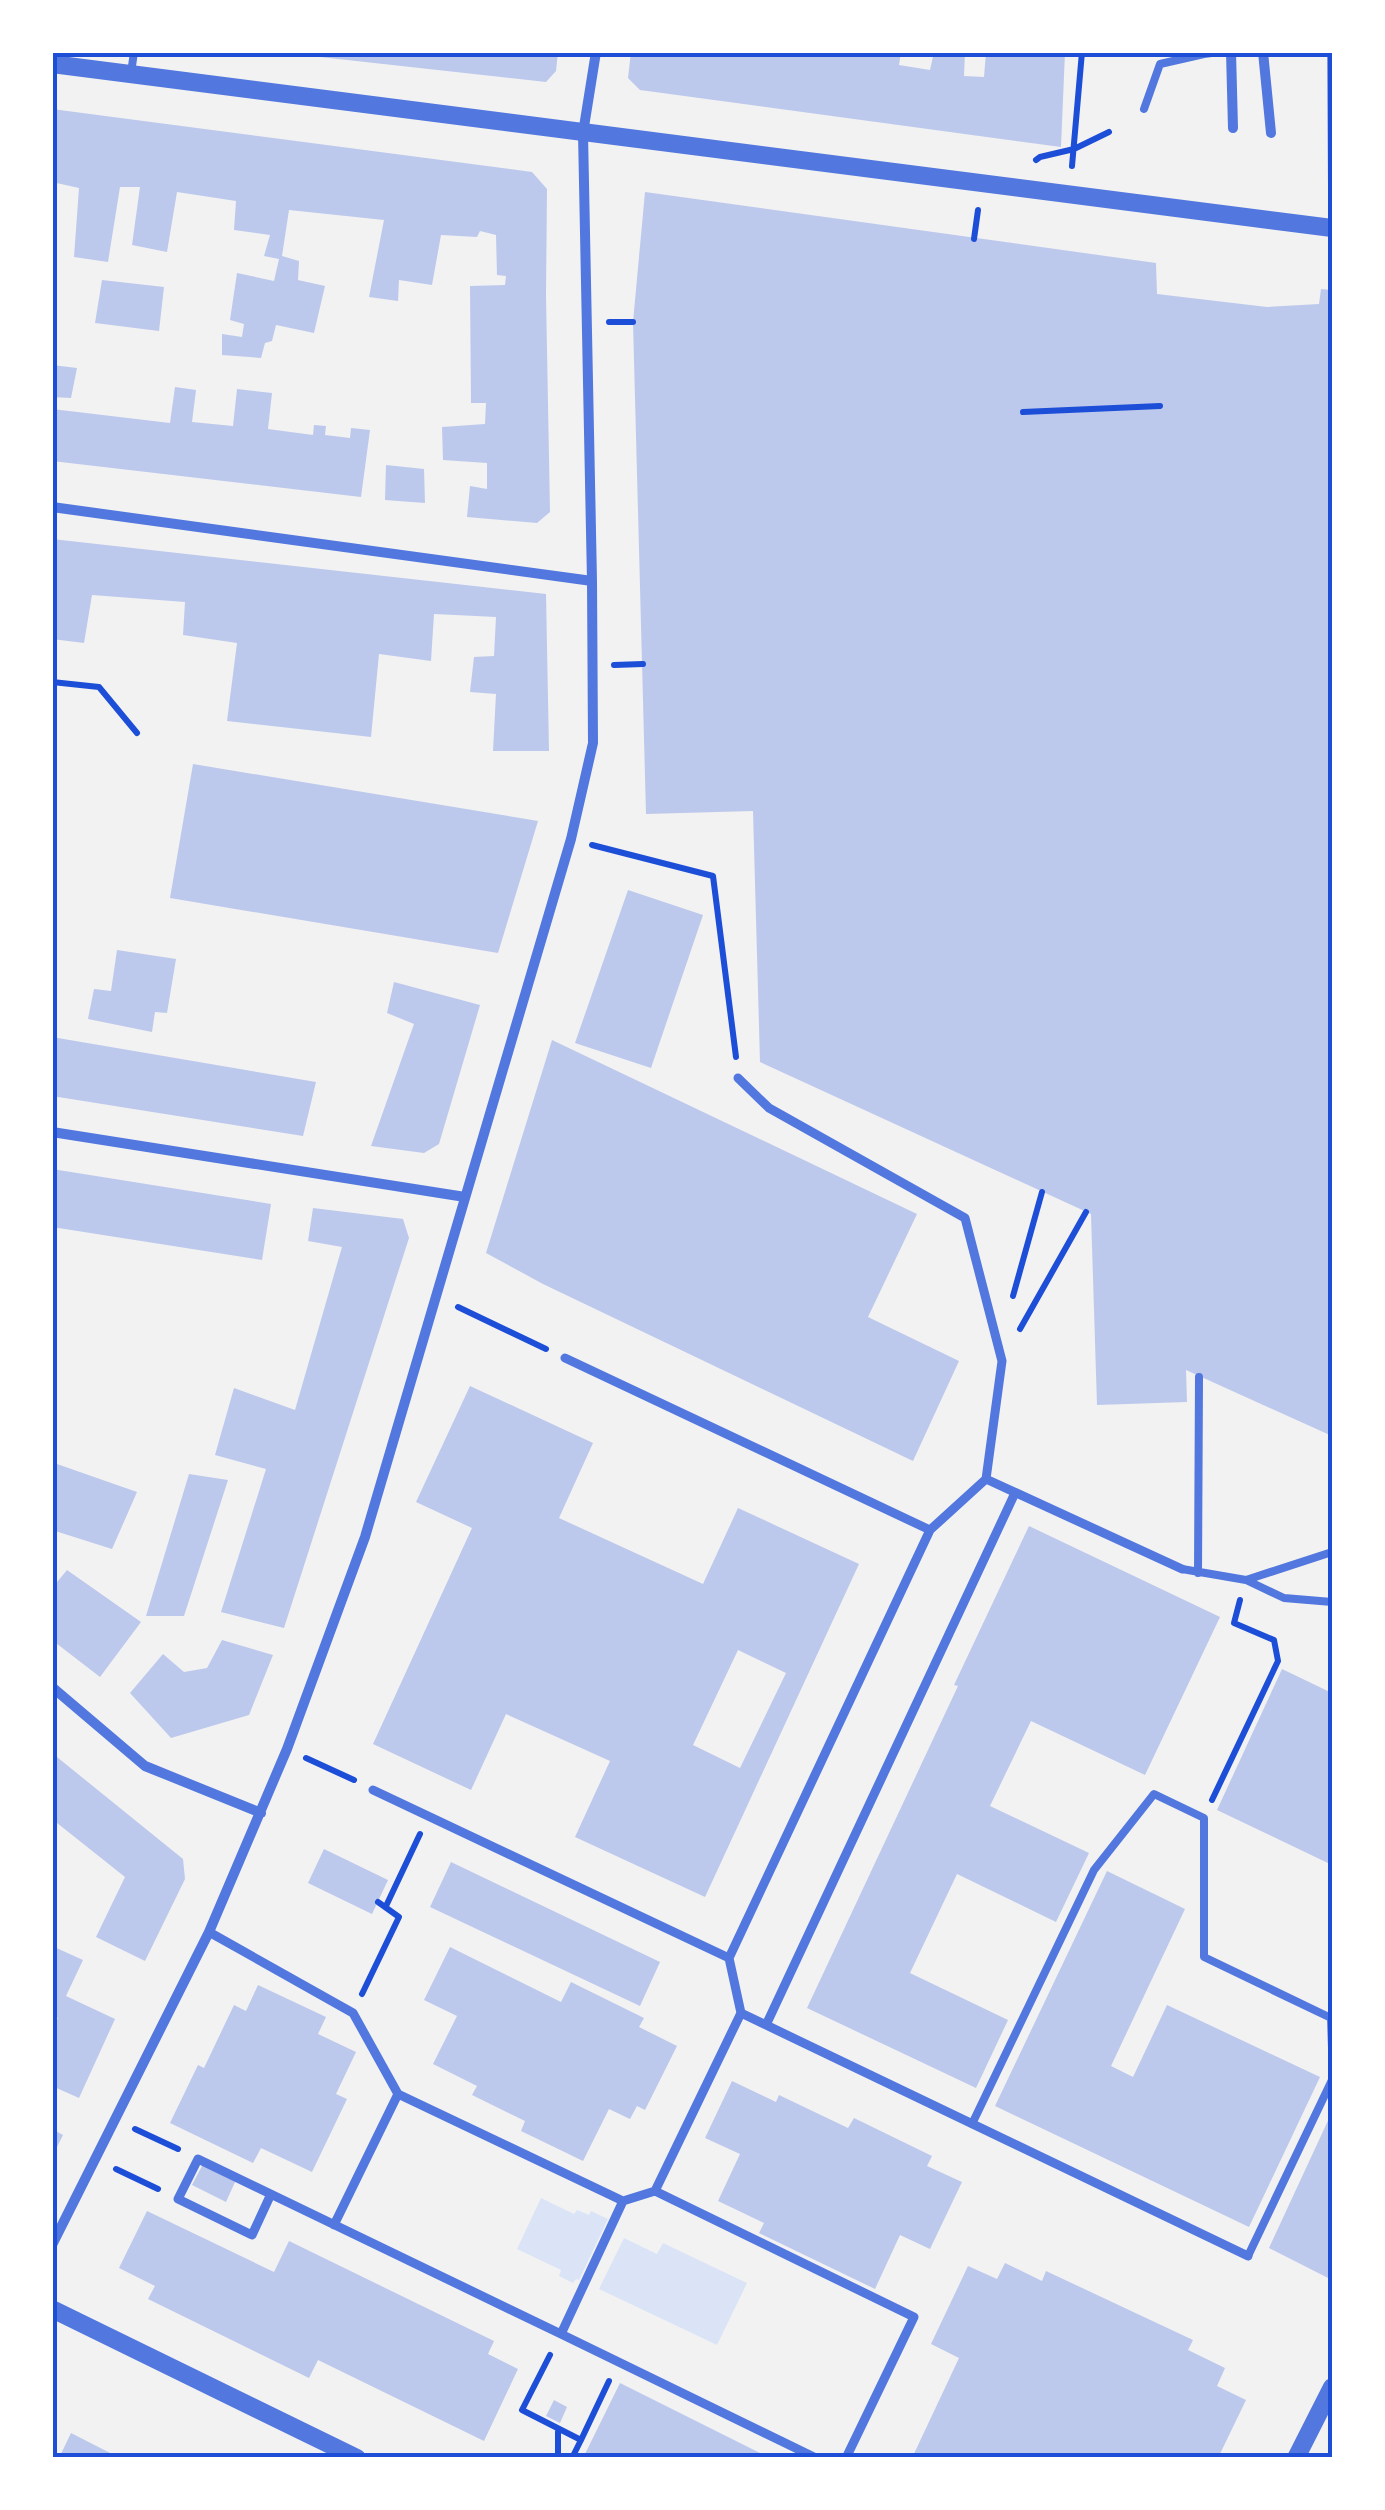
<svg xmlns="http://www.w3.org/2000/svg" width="1385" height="2510" viewBox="0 0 1385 2510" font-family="'DejaVu Sans',sans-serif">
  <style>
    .green { fill: #dbe4f7 }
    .building { fill: #bdc9ec; fill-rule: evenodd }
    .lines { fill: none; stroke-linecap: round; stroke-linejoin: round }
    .path { stroke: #1d4ed8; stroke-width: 6 }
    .service { stroke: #5277de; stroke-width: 8 }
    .pedestrian { stroke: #5277de; stroke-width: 9 }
    .minor { stroke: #5277de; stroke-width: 10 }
    .tertiary { stroke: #5277de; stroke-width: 18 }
    .rail { stroke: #7290e2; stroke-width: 8 }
    .neatline { fill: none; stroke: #1d4ed8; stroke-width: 4 }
  </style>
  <rect width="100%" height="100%" fill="#f2f2f2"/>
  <path class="green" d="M 541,2198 L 574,2214 L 577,2210 L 589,2215 L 591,2211 L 608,2219 L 579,2280 L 576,2279 L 573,2283 L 559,2276 L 561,2270 L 517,2249 Z
    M 624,2238 L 657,2254 L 663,2243 L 747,2283 L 717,2345 L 599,2289 Z"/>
  <path class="building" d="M 302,52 L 558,52 L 556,71 L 546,82 L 302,55 Z
    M 631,52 L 805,52 L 820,56 L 820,52 L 901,52 L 899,65 L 930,70 L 934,52 L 965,52 L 964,76 L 984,77 L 986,52 L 1065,52 L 1061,147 L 640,90 L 628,78 Z
    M 52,109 L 532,172 L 547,189 L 546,295 L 550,512 L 537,523 L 467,517 L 470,486 L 487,489 L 487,463 L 443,460 L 442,427 L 485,424 L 486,403 L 471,403 L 470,286 L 505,285 L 506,276 L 497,275 L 496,235 L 480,231 L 477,237 L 441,235 L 432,285 L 399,280 L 398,301 L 369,297 L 384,220 L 289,210 L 282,256 L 299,261 L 298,280 L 325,286 L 314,333 L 276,325 L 272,341 L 265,343 L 261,358 L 222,355 L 222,334 L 242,337 L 244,324 L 230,320 L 237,273 L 274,281 L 279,259 L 264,256 L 270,235 L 234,230 L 236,201 L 177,192 L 167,252 L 132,245 L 140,187 L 120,187 L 108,262 L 74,257 L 79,188 L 52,182 Z
    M 645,192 L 1156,263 L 1157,294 L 1267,307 L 1319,304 L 1321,289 L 1332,290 L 1332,740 L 1330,740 L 1332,841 L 1332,1436 L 1186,1370 L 1187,1402 L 1097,1405 L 1091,1214 L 760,1062 L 753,811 L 646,814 L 633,322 Z
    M 102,280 L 164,287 L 159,331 L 95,323 Z
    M 52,365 L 77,368 L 71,398 L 52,397 Z
    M 175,387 L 196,390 L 192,422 L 233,426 L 237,389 L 272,393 L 268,429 L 313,435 L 314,425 L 326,426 L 325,435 L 350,438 L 351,428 L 370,430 L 361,497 L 52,461 L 52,409 L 170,423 Z
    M 386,465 L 424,469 L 425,503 L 385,500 Z
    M 52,539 L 546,594 L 549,751 L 493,751 L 496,694 L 470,692 L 474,657 L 494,656 L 496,617 L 434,614 L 431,661 L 379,654 L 371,737 L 227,721 L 237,643 L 183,635 L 185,602 L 92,595 L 84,643 L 52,639 Z
    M 193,764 L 538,821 L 498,953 L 170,898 Z
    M 628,890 L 703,915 L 651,1068 L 575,1043 Z
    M 117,950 L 176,959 L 167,1013 L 155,1012 L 152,1032 L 88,1019 L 94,989 L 111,991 Z
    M 394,982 L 480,1005 L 439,1144 L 424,1153 L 371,1146 L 414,1024 L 387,1013 Z
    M 52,1037 L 316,1082 L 303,1136 L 52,1096 Z
    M 552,1040 L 917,1214 L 868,1317 L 959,1361 L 913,1461 L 543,1284 L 486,1253 Z
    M 52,1169 L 271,1204 L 262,1260 L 52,1227 Z
    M 313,1208 L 403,1219 L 409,1238 L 284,1628 L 221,1612 L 266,1469 L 215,1455 L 234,1388 L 295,1410 L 342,1247 L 308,1241 Z
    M 470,1386 L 593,1443 L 559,1518 L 703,1584 L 738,1508 L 859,1564 L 705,1897 L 575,1837 L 610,1761 L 506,1714 L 471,1790 L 373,1744 L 472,1528 L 416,1502 ZM 738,1650 L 786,1673 L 740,1768 L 693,1745 Z
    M 57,1464 L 137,1492 L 112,1549 L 52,1530 L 52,1476 Z
    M 189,1474 L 228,1480 L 184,1616 L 146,1616 Z
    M 1029,1526 L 1220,1617 L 1145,1775 L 1031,1721 L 990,1806 L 1089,1853 L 1056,1922 L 957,1874 L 910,1973 L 1008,2020 L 976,2088 L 807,2008 L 958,1686 L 954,1685 Z
    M 67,1570 L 141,1622 L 100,1677 L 52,1640 L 52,1588 Z
    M 222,1640 L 273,1655 L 249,1715 L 171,1738 L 130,1693 L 163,1654 L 184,1672 L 207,1668 Z
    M 1282,1669 L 1332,1693 L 1332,1865 L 1217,1810 Z
    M 52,1753 L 183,1859 L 185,1879 L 145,1961 L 96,1937 L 125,1877 L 52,1819 Z
    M 324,1849 L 388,1880 L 372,1914 L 308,1883 Z
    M 451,1862 L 660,1962 L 640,2006 L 430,1907 Z
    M 1107,1871 L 1185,1909 L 1111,2066 L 1133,2077 L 1167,2005 L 1320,2077 L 1249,2227 L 995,2106 Z
    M 52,1946 L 83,1960 L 66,1996 L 115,2019 L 79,2098 L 52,2086 L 52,2030 L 58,2018 L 52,2016 Z
    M 450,1947 L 561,2002 L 571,1982 L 644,2018 L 639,2027 L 677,2046 L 645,2110 L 637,2106 L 630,2119 L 609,2109 L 583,2161 L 521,2131 L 525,2121 L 472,2095 L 477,2086 L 433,2064 L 457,2016 L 424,2000 Z
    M 258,1985 L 326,2017 L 318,2034 L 356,2052 L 336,2094 L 347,2099 L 312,2172 L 261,2148 L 253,2163 L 170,2123 L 198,2065 L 204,2068 L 234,2005 L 246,2011 Z
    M 732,2081 L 776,2102 L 779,2095 L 848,2128 L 854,2118 L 932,2156 L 927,2166 L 962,2182 L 930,2249 L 900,2235 L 875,2289 L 759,2233 L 764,2223 L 718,2201 L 740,2154 L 705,2138 Z
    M 1332,2112 L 1332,2280 L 1269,2248 Z
    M 52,2129 L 63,2135 L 52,2157 Z
    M 203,2164 L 236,2180 L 226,2202 L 192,2185 Z
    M 147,2211 L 274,2272 L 289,2241 L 494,2341 L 488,2354 L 518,2369 L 484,2441 L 318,2360 L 309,2378 L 148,2299 L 155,2286 L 119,2268 Z
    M 1005,2263 L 1042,2281 L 1046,2271 L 1193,2340 L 1188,2350 L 1225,2368 L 1217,2386 L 1246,2400 L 1218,2458 L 912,2458 L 959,2358 L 931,2344 L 968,2266 L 997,2279 Z
    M 620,2383 L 770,2458 L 583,2458 Z
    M 554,2400 L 567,2407 L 560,2423 L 546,2416 Z
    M 71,2433 L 120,2458 L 59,2458 Z"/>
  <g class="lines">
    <path class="path" d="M 1036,160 L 1040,157 L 1074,149 L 1109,132
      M 1072,166 L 1082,52
      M 974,239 L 978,210
      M 609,322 L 633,322
      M 1023,412 L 1160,406
      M 614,665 L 643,664
      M 52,682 L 99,687 L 137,733
      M 592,845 L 713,876 L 736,1057
      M 1013,1296 L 1042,1192
      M 458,1307 L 546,1349
      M 1020,1329 L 1086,1212
      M 306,1758 L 354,1780
      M 1212,1800 L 1278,1661 L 1274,1640 L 1234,1623 L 1240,1600
      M 386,1906 L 420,1834
      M 362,1994 L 399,1917 L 378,1902
      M 135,2129 L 178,2149
      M 116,2169 L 158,2189
      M 550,2355 L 522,2410 L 581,2440 L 609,2381
      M 558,2432 L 558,2458
      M 572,2458 L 581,2440"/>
    <path class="service" d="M 131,73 L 134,52
      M 1144,109 L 1160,64 L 1204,54 L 1219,52
      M 1182,1569 L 1246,1580 L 1284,1598 L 1332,1602
      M 1198,1573 L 1199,1377
      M 1246,1580 L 1332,1552
      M 972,2124 L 1094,1870 L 1154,1794 L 1204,1818 L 1204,1957 L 1331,2018 L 1332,2048
      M 1248,2256 L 1332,2080"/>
    <path class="pedestrian" d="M 738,1078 L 769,1108 L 965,1218 L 1002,1361 L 986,1479 L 930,1530
      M 565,1358 L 930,1530 L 729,1958
      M 986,1479 L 1182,1569
      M 373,1790 L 729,1958 L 741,2013 L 1248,2256
      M 209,1932 L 353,2013 L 398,2094 L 623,2201 L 655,2191 L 914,2317 L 846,2458
      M 766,2025 L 1015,1493
      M 655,2191 L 741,2013
      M 271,2194 L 252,2235 L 178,2199 L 198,2159 C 319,2217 440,2276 561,2334 L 623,2201
      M 334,2225 L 398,2094
      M 561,2334 L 816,2458"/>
    <path class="minor" d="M 1231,52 L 1233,128
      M 1263,52 L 1271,133
      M 52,507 L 592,581
      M 52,1132 L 465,1197
      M 52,1687 L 145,1766 L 261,1813
      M 52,2245 L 209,1932 L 287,1749 L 365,1537 L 571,839 L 593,743 L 592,581 L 583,133 L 596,52"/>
    <path class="tertiary" d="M 52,64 L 1332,228
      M 52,2309 L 357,2458
      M 1296,2458 L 1332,2387"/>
    <path class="rail" d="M 1331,52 L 1332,187"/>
  </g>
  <rect width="1385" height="2510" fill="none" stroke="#ffffff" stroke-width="110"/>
  <rect x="55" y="55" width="1275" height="2400" class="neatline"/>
</svg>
